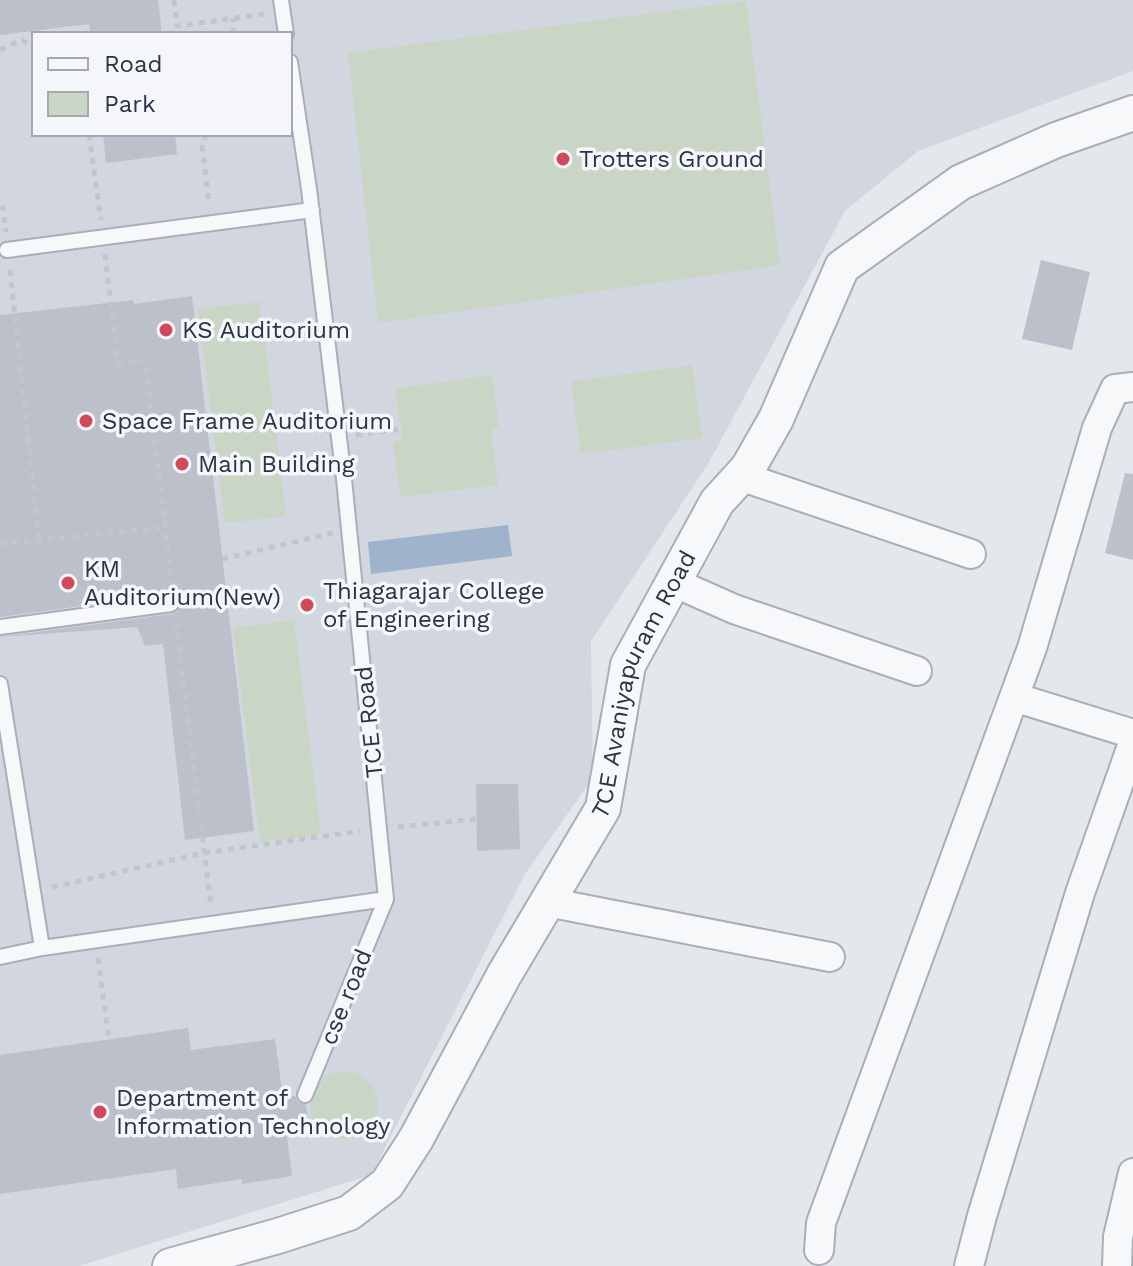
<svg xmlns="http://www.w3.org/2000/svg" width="1133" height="1266" viewBox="0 0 1133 1266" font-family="'Work Sans',sans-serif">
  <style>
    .built { fill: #d2d6de; fill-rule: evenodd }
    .green { fill: #c9d6c5 }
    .water { fill: #9fb4cc }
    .building { fill: #bbc0ca }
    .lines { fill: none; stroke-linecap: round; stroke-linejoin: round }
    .service-casing { stroke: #a9aeb7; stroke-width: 18 }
    .minor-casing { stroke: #a9aeb7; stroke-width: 32 }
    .tertiary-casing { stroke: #a9aeb7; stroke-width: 38 }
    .path { stroke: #c2c5cb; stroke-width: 5; stroke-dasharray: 6 6; stroke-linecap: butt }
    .service { stroke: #f7f8fa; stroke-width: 14 }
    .minor { stroke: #f7f8fa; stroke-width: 28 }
    .tertiary { stroke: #f7f8fa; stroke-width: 34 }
    .poi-dot { fill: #d1495b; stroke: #f4f6f9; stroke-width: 3 }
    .labels { text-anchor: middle; stroke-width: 7; stroke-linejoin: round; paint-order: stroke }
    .poi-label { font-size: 24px; fill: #2b3445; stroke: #f4f6f9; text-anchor: start }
    .street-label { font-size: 24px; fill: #2b3445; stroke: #f4f6f9 }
  </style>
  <rect width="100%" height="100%" fill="#e4e7ec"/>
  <path class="built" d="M 0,0 L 1133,0 L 1133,71 L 918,151 L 845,211 L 708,464 L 591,641 L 593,778 L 525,874 L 371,1175 L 79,1266 L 0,1266 ZM 34,34 L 290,34 L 290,134 L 34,134 Z"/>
  <path class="green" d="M 746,1 L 780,265 L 378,323 L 348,53 Z
    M 260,302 L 286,516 L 225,523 L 198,309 Z
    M 692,365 L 702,438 L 581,454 L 571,382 Z
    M 492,375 L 499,427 L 491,430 L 498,485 L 400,497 L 393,442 L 403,440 L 395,389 Z
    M 294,620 L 321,834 L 260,842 L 233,628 Z
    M310 1105a34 34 0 1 1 68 0a34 34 0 1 1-68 0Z"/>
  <path class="water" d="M 508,525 L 512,556 L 371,574 L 368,542 Z"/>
  <path class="building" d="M 0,0 L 158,0 L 162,34 L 91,34 L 89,24 L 0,35 Z
    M 103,134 L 175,134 L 177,154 L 106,163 Z
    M 1041,260 L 1090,272 L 1072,350 L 1022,339 Z
    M 192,296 L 254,831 L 185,840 L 163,644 L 145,646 L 137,627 L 0,637 L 172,614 L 178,611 L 181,603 L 178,597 L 170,594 L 0,617 L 0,315 L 133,300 L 134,304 Z
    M 1125,473 L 1133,474 L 1133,560 L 1105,553 Z
    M 476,784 L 518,784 L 520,849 L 477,851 Z
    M 188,1028 L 191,1050 L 275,1039 L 283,1097 L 295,1096 L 298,1102 L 306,1105 L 308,1117 L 285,1120 L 292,1176 L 242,1184 L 242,1179 L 178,1189 L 176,1169 L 0,1194 L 0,1055 Z"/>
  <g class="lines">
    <g class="service-casing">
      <path id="service" d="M 281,0 L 286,34
        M 7,250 L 312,210
        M 0,627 L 171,604
        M 0,684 L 42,948
        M 0,957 L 42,948 L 386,899 L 344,479 L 309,189 L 290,62
        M 305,1095 L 386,899"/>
    </g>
    <g class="minor-casing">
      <path id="minor" d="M 740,476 L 971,554
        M 673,582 L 734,609 L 917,671
        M 1014,697 L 1133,734
        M 547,902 L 830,957
        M 819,1250 L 821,1223 L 1032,648 L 1097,428 L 1115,389 L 1133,387
        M 969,1266 L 982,1216 L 1080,893 L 1133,743
        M 1117,1266 L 1118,1237 L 1133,1173"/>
    </g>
    <g class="tertiary-casing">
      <g id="tertiary">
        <path id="s1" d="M 170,1266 L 278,1236 L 349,1213 L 387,1184 L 416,1139 L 504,975 L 603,808 L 628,665 L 717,502 L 748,468 L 776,419 L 842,267 L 961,182 L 1056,140 L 1133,113"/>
      </g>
    </g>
    <path class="path" d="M 174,0 L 177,26 L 266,14
      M 233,34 L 233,18
      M 0,50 L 22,40 L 34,48
      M 89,134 L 101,220
      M 206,134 L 202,146 L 209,204
      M 0,209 L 3,208 L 6,232
      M 105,254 L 118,363 L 145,360 L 172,584
      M 10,270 L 39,540
      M 356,435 L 401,429
      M 0,544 L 160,528
      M 222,559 L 333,533
      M 176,622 L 211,906
      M 398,827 L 477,819
      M 52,887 L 204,853 L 360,831
      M 98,958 L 109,1040"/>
    <use href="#service" class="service"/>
    <use href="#minor" class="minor"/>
    <use href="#tertiary" class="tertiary"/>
  </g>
  <g class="poi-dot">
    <circle cx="563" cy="159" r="8"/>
    <circle cx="166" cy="330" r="8"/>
    <circle cx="86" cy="421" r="8"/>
    <circle cx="182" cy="464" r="8"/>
    <circle cx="68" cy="583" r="8"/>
    <circle cx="307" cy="605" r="8"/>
    <circle cx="100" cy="1112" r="8"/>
  </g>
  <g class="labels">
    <g class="poi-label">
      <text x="579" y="167">Trotters Ground</text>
      <text x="182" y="338">KS Auditorium</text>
      <text x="102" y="429">Space Frame Auditorium</text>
      <text x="198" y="472">Main Building</text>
      <text x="84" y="577">KM<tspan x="84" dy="28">Auditorium(New)</tspan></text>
      <text x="323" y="599">Thiagarajar College<tspan x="323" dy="28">of Engineering</tspan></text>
      <text x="116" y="1106">Department of<tspan x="116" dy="28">Information Technology</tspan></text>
    </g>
    <g class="street-label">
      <text dy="8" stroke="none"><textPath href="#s1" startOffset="800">TCE Avaniyapuram Road</textPath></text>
      <text transform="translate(369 722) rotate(-96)" y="8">TCE Road</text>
      <text transform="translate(346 997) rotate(-68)" y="8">cse road</text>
    </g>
  </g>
  <rect x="32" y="32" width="260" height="104" fill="#f4f6f9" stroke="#a4a8b1" stroke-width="2"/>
  <rect x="48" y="58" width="40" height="12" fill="#f7f8fa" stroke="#a4a8b1" stroke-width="2"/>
  <text x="104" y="72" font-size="24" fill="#2b3445">Road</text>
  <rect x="48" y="92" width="40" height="24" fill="#c9d6c5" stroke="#a4a8b1" stroke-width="2"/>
  <text x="104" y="112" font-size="24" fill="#2b3445">Park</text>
</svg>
